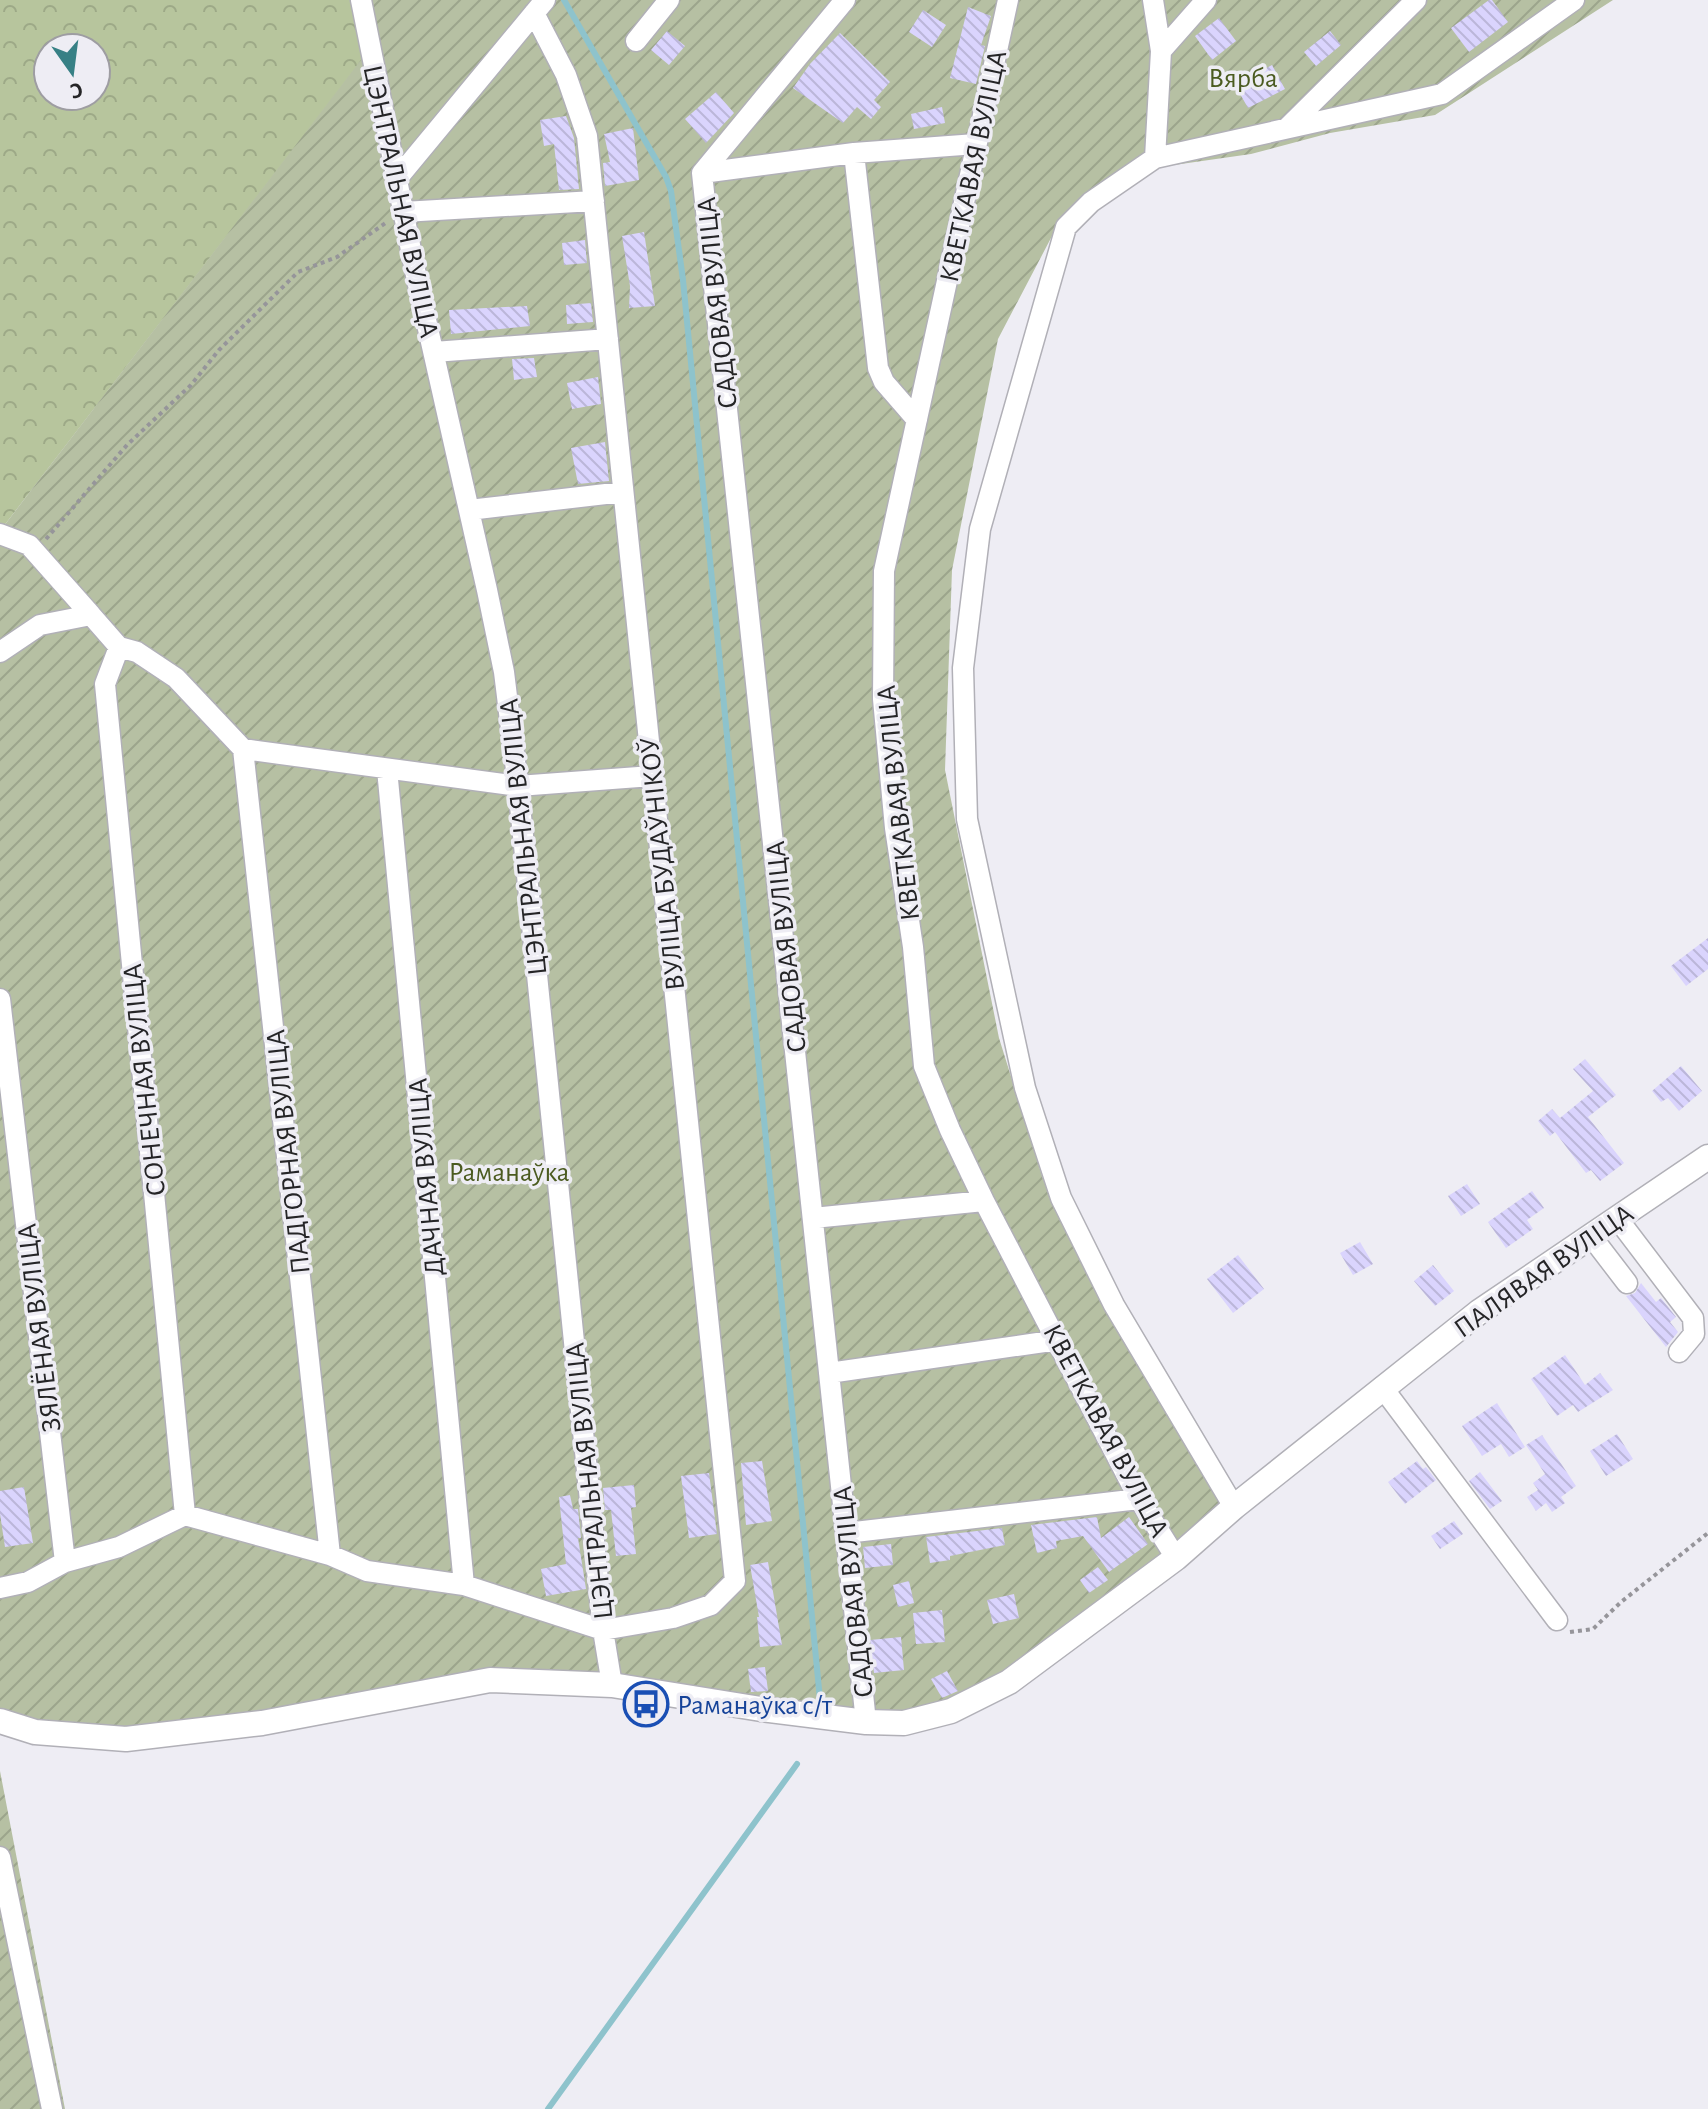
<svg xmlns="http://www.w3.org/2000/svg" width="1708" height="2109" viewBox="0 0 1708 2109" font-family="'Alegreya Sans',sans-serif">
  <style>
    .forest { fill: url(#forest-crowns); fill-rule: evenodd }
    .garden { fill: url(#garden-furrows) }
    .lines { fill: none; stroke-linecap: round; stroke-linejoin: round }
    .stream { stroke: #8ec3cc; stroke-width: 6 }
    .building { fill: url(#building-back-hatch) }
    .minor-casing { stroke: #b1b0b7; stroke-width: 23 }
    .major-casing { stroke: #b1b0b7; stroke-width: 27 }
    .path { stroke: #96959a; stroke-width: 4; stroke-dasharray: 4 4; stroke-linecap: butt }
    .minor { stroke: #fff; stroke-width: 20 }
    .major { stroke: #fff; stroke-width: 24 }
    .labels { text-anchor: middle; stroke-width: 7; stroke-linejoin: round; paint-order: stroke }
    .park-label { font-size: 28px; fill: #4b5b20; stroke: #eeedf4 }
    .street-label { font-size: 28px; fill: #252527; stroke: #eeedf4 }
    .transit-label { font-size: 28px; fill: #164399; stroke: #eeedf4; text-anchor: start }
  </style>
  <defs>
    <pattern id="forest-crowns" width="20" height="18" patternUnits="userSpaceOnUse" patternTransform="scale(2)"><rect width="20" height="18" fill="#b7c59d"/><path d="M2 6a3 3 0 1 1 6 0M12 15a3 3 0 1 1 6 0" fill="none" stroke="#9da987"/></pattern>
    <pattern id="garden-furrows" width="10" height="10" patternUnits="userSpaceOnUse" patternTransform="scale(2)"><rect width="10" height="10" fill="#b6c0a3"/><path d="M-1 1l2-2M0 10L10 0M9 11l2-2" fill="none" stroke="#9ca58c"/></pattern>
    <pattern id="building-back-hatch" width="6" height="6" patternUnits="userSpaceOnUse" patternTransform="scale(2)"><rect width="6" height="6" fill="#dad4fd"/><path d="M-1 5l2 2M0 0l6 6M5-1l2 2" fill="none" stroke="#bbb6d9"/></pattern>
  </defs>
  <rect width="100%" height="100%" fill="#eeedf4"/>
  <path class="forest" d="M 0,0 L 356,0 L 368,52 L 0,531 ZM 48,48 L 96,48 L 96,96 L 48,96 Z"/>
  <path class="garden" d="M 356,0 L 1613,0 L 1435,115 L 1330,133 L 1251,154 L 1174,165 L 1155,146 L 1062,217 L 998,339 L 952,570 L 945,770 L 999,1038 L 1043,1179 L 1160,1401 L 1234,1507 L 1009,1682 L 904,1723 L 490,1680 L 126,1739 L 0,1721 L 0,531 L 367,52 Z
    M 0,1771 L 65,2109 L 0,2109 Z"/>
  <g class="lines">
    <path class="stream" d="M 564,0 L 666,177 L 671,191 L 683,280 L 821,1710
      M 548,2109 L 797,1764"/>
  </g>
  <path class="building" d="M 1489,0 L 1492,0 L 1508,22 L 1469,52 L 1451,28 Z
    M 968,7 L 991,16 L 981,45 L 985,46 L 976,84 L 950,78 Z
    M 923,10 L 946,25 L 932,47 L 909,32 Z
    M 1219,18 L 1236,41 L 1212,60 L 1195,36 Z
    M 667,31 L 685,46 L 669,65 L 651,50 Z
    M 1330,31 L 1341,45 L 1316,66 L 1304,52 Z
    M 840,33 L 890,82 L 874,100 L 881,107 L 871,119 L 857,107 L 843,123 L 793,88 L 810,64 Z
    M 1272,65 L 1285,89 L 1248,108 L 1235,85 Z
    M 716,92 L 734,113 L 706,143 L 685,119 Z
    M 942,107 L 945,123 L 914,129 L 911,114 Z
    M 566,116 L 574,138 L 579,189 L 559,190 L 554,144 L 544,146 L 540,120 Z
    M 633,128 L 639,180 L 605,186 L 603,163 L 610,162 L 604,134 Z
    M 644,232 L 655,306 L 629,308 L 630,286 L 622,236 Z
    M 585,240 L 587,263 L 564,265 L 562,243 Z
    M 591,303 L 593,322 L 567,324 L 566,305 Z
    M 527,306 L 530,326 L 451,334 L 449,310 Z
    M 534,358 L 537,377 L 514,380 L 512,359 Z
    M 598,377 L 601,404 L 572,409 L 567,383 Z
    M 605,442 L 609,481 L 578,484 L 571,448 Z
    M 1708,938 L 1708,969 L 1686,986 L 1671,966 Z
    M 1585,1059 L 1616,1095 L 1588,1117 L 1624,1163 L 1600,1181 L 1591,1170 L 1586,1173 L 1555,1132 L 1550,1136 L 1538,1121 L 1552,1109 L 1560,1118 L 1593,1091 L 1573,1069 Z
    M 1681,1066 L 1702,1091 L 1679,1111 L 1668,1098 L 1661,1102 L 1652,1091 Z
    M 1467,1184 L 1480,1204 L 1461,1216 L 1448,1196 Z
    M 1532,1191 L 1544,1208 L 1527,1220 L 1533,1229 L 1506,1248 L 1488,1222 Z
    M 1360,1242 L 1373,1264 L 1353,1275 L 1340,1253 Z
    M 1238,1255 L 1264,1289 L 1233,1313 L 1207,1279 Z
    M 1433,1265 L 1454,1291 L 1435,1306 L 1414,1281 Z
    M 1641,1283 L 1656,1302 L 1661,1298 L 1676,1317 L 1670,1322 L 1678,1332 L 1666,1347 L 1626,1296 L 1635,1293 Z
    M 1565,1355 L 1585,1385 L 1600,1373 L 1613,1390 L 1578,1412 L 1573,1405 L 1557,1416 L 1531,1379 Z
    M 1497,1403 L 1525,1447 L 1509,1457 L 1501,1444 L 1482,1456 L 1462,1426 Z
    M 1617,1434 L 1633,1459 L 1606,1476 L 1590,1451 Z
    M 1542,1435 L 1576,1486 L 1561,1497 L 1565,1503 L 1552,1512 L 1546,1503 L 1536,1511 L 1527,1497 L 1538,1490 L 1533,1483 L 1545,1474 L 1526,1445 Z
    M 762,1461 L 772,1521 L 746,1525 L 741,1463 Z
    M 1417,1461 L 1423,1469 L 1426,1467 L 1436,1480 L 1405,1504 L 1388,1482 Z
    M 1480,1472 L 1502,1501 L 1490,1509 L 1469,1481 Z
    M 709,1473 L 717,1534 L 689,1538 L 681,1476 Z
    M 634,1485 L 636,1507 L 631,1508 L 636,1554 L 616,1556 L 611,1510 L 605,1510 L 603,1488 Z
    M 24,1487 L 33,1543 L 5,1547 L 0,1514 L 0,1491 Z
    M 570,1495 L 573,1509 L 578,1509 L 581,1538 L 578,1538 L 586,1589 L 546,1596 L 541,1569 L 566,1564 L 559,1497 Z
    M 1097,1517 L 1101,1538 L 1129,1517 L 1148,1544 L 1109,1572 L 1083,1536 L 1056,1541 L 1057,1548 L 1037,1553 L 1031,1525 Z
    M 1454,1521 L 1463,1534 L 1440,1549 L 1431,1536 Z
    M 1002,1528 L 1005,1545 L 950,1556 L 950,1560 L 930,1563 L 926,1537 Z
    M 891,1544 L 893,1565 L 865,1568 L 863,1547 Z
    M 768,1562 L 782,1645 L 760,1647 L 757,1617 L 759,1617 L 750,1565 Z
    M 1098,1567 L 1108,1580 L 1089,1593 L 1080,1580 Z
    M 909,1581 L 914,1603 L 898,1607 L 893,1585 Z
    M 1014,1594 L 1019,1618 L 993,1624 L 987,1600 Z
    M 942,1610 L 945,1642 L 916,1644 L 913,1613 Z
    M 901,1637 L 904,1670 L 874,1673 L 870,1640 Z
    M 765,1667 L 768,1691 L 751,1692 L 748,1669 Z
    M 947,1671 L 958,1691 L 942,1698 L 931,1679 Z"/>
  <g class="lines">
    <g class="minor-casing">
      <path id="minor" d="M 361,0 L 417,280 L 487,590 L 504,672 L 518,786 L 603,1630 L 612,1685
        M 1008,0 L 884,571 L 883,699 L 895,828 L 913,947 L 924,1066 L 950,1130 L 984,1201 L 1139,1499 L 1176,1558
        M 1153,0 L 1161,51 L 1155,158
        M 636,41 L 669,0
        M 1161,51 L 1206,0
        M 1287,128 L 1416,0
        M 854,153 L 878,368 L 884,382 L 917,420
        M 702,173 L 866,1722
        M 702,173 L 854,153 L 976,144
        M 702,173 L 845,0
        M 396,180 L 545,0
        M 403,212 L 594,201
        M 434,352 L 608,339
        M 469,510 L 623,492
        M 0,534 L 29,545 L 91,615
        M 119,647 L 105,684 L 185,1515
        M 0,652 L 40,625 L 91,615 L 119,647 L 137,652 L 176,678 L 243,749 L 518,786 L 652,776
        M 243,749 L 330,1555
        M 387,769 L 464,1585
        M 0,999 L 65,1562
        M 813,1218 L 984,1201
        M 1617,1218 L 1693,1318 L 1694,1334 L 1679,1352
        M 1591,1236 L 1627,1283
        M 829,1373 L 1058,1340
        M 1382,1387 L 1557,1620
        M 1234,1507 L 1114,1305 L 1061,1198 L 1025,1088 L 967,819 L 963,668 L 980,529 L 1066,227 L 1091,202 L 1155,158 L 1442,94 L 1574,0
        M 846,1533 L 1139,1499
        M 0,1588 L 28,1582 L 65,1562 L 119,1547 L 185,1515 L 330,1555 L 367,1571 L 464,1585 L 603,1630 L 673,1618 L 711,1605 L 735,1581 L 587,136 L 566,75 L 534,13
        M 0,1857 L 52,2109"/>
    </g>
    <g class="major-casing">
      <path id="major" d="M 0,1721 L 35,1732 L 126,1739 L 262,1723 L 490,1680 L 612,1685 L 761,1709 L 866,1722 L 904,1723 L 951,1711 L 1009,1682 L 1176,1558 L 1234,1507 L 1479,1312 L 1708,1157"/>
    </g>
    <path class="path" d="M 46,539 L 127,445 L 191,385 L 219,350 L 298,272 L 337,257 L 387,222
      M 1570,1632 L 1593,1629 L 1621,1602 L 1708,1533"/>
    <use href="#minor" class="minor"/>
    <use href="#major" class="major"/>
  </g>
  <defs>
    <g id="bus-ring" transform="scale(2.3)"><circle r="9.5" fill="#eeedf4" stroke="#1a4fb4" stroke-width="1.5"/><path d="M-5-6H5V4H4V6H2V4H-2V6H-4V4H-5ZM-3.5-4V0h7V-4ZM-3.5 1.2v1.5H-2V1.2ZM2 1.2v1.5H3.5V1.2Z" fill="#1a4fb4"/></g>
  </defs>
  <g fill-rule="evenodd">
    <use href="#bus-ring" x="646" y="1704"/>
  </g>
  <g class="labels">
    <g class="park-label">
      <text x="1243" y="87">Вярба</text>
      <text x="509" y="1181">Раманаўка</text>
    </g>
    <g class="street-label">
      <text transform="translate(972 166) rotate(-78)" y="10">КВЕТКАВАЯ ВУЛІЦА</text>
      <text transform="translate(402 201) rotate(78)" y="10">ЦЭНТРАЛЬНАЯ ВУЛІЦА</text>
      <text transform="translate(716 303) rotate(-96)" y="10">САДОВАЯ ВУЛІЦА</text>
      <text transform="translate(897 803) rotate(-96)" y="10">КВЕТКАВАЯ ВУЛІЦА</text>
      <text transform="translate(522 837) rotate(-96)" y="10">ЦЭНТРАЛЬНАЯ ВУЛІЦА</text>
      <text transform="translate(661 864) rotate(-96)" y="10">ВУЛІЦА БУДАЎНІКОЎ</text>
      <text transform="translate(785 947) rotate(-96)" y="10">САДОВАЯ ВУЛІЦА</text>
      <text transform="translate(143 1080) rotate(-96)" y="10">СОНЕЧНАЯ ВУЛІЦА</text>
      <text transform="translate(287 1152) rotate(-96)" y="10">ПАДГОРНАЯ ВУЛІЦА</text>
      <text transform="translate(425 1177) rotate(-95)" y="10">ДАЧНАЯ ВУЛІЦА</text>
      <text transform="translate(1543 1270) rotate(-35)" y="10">ПАЛЯВАЯ ВУЛІЦА</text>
      <text transform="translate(38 1328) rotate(-97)" y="10">ЗЯЛЁНАЯ ВУЛІЦА</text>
      <text transform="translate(1107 1430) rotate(62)" y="10">КВЕТКАВАЯ ВУЛІЦА</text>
      <text transform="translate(588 1481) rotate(-96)" y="10">ЦЭНТРАЛЬНАЯ ВУЛІЦА</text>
      <text transform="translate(852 1592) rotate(-96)" y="10">САДОВАЯ ВУЛІЦА</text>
    </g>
    <g class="transit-label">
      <text x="677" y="1714">Раманаўка с/т</text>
    </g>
  </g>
  <g transform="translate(72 72) rotate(166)"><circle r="38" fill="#eeedf4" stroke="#9e9da2" stroke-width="2"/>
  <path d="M0-6L14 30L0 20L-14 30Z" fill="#378085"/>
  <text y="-12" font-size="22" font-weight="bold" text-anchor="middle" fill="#252527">С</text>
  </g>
</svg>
